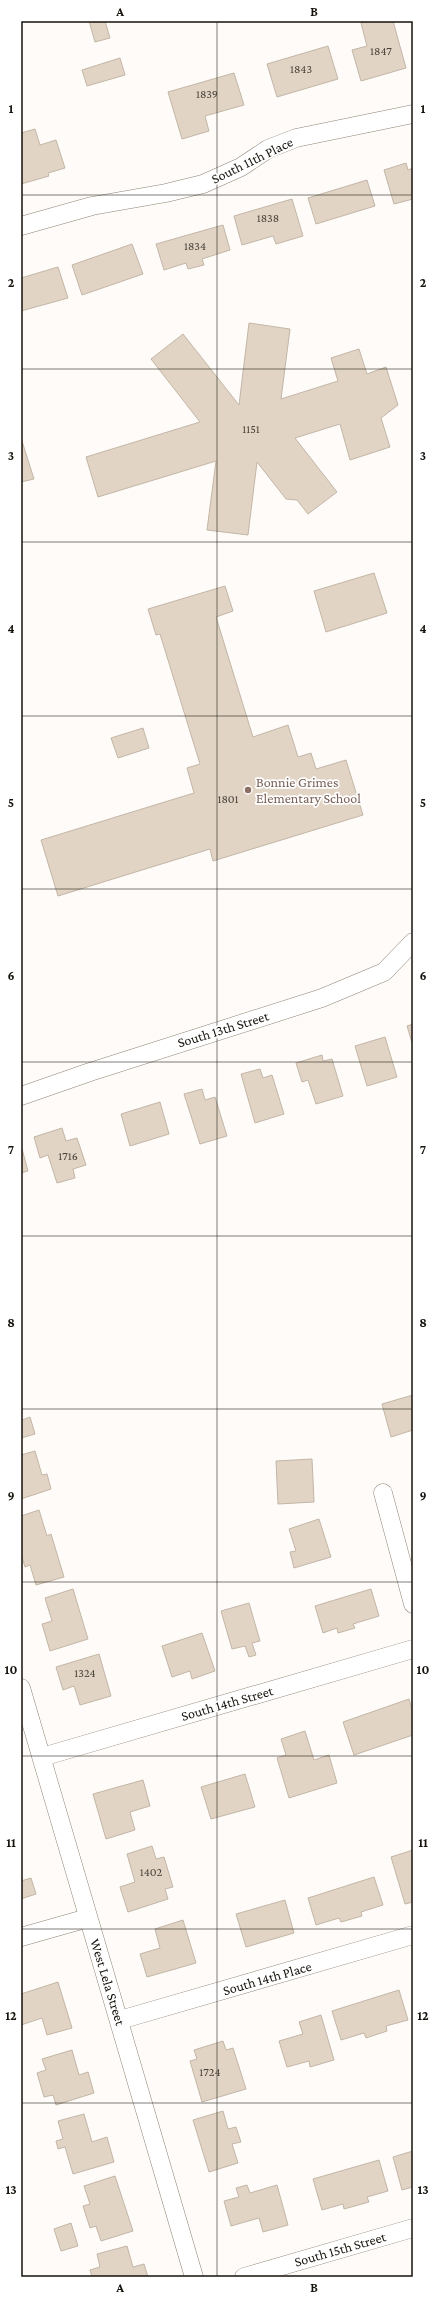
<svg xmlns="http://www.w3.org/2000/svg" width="434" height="2298" viewBox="0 0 434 2298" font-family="'Crimson Pro',serif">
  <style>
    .building { fill: #e1d4c4; stroke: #c3b6a7 }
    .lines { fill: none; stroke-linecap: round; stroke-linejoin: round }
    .minor-casing { stroke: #908576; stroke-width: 19 }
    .minor { stroke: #fff; stroke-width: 18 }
    .grid { fill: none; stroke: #16120c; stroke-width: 1; stroke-opacity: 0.55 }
    .education-dot { fill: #8d6e63; stroke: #fff; stroke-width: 1.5 }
    .labels { text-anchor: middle; stroke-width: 3.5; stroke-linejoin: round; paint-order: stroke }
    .number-label { font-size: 12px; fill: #49423a }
    .street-label { font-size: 14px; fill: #16120c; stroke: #fff }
    .education-label { font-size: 14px; fill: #785e54; stroke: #fff; text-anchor: start }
    .neatline { fill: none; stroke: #16120c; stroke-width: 1.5 }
    .grid-label { font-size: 13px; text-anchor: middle; font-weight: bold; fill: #16120c }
  </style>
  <rect width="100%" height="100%" fill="#fefbf8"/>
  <path class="building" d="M 89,21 L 105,21 L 110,38 L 95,42 Z
    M 369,21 L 393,21 L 406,68 L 361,81 L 352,50 L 367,46 L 361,23 Z
    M 328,46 L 338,79 L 277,97 L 267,64 Z
    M 120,58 L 125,75 L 87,86 L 82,70 Z
    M 234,73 L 244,105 L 205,116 L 209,131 L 182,139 L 168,92 Z
    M 35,129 L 40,145 L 56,140 L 65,168 L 48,173 L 49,176 L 21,184 L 21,133 Z
    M 406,163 L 408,170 L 413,168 L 413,199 L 394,204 L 384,170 Z
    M 367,180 L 375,206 L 316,224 L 308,198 Z
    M 292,199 L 303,236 L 276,244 L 273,236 L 242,245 L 234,216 Z
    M 223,225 L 230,250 L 202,259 L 204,265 L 188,269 L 186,263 L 164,270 L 156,244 Z
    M 132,244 L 143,274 L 82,295 L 72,265 Z
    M 58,267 L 68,298 L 21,311 L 21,278 Z
    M 249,323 L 290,329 L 281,399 L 338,381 L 331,358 L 359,349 L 367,374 L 386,367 L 398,405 L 381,418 L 390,447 L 350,460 L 340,424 L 295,438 L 337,492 L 308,514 L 297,500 L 286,499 L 257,462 L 248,535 L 207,530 L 216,461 L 98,497 L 86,457 L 200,422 L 151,359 L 183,334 L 239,405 Z
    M 21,438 L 34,479 L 21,482 Z
    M 374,573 L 387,613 L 326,632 L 314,591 Z
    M 225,586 L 233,611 L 216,617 L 253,737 L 288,725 L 298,757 L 311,753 L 316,769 L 346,760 L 363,815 L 213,861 L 210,849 L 58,896 L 41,840 L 194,793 L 187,768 L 200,764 L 160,634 L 156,635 L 148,609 Z
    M 143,728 L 149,748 L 118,758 L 111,738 Z
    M 413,1024 L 413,1046 L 407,1026 Z
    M 385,1037 L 397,1077 L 367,1086 L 355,1046 Z
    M 322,1055 L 323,1061 L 332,1059 L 343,1096 L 316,1104 L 308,1080 L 302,1082 L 296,1063 Z
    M 260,1069 L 263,1078 L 272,1075 L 284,1114 L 255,1123 L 241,1074 Z
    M 202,1089 L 205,1100 L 215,1097 L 227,1136 L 200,1144 L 184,1094 Z
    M 160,1102 L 169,1134 L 130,1146 L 121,1114 Z
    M 62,1128 L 66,1141 L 77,1138 L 86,1165 L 73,1169 L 75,1178 L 57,1183 L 48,1155 L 40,1158 L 34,1137 Z
    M 21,1145 L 28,1171 L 21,1173 Z
    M 413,1395 L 413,1430 L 391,1437 L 382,1404 Z
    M 21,1415 L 22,1420 L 30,1417 L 35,1434 L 21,1438 Z
    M 35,1451 L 42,1475 L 47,1474 L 51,1489 L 21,1499 L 21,1455 Z
    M 312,1459 L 314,1502 L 278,1504 L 276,1461 Z
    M 39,1510 L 47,1536 L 51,1534 L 64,1577 L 36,1585 L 30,1565 L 25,1567 L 21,1554 L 21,1516 Z
    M 319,1519 L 331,1557 L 294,1568 L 290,1552 L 296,1551 L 289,1529 Z
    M 73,1589 L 88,1639 L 50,1651 L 42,1624 L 52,1621 L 45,1598 Z
    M 371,1589 L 379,1616 L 353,1624 L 355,1628 L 338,1633 L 337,1628 L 323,1633 L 315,1606 Z
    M 249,1603 L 260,1641 L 252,1643 L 256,1655 L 249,1657 L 245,1646 L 232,1649 L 221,1611 Z
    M 202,1633 L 215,1671 L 192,1679 L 190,1671 L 172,1677 L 162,1646 Z
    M 99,1654 L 111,1696 L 80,1705 L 74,1686 L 63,1690 L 56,1667 Z
    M 409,1699 L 413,1713 L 413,1735 L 354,1755 L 343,1722 Z
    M 305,1731 L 314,1760 L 329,1755 L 337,1783 L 289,1798 L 277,1758 L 286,1755 L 281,1739 Z
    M 245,1774 L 255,1807 L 211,1819 L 201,1787 Z
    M 143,1780 L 150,1806 L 130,1812 L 135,1830 L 106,1839 L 93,1794 Z
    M 152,1846 L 156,1859 L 164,1857 L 173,1887 L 165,1889 L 168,1899 L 128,1912 L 120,1887 L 135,1882 L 127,1854 Z
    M 413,1850 L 413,1902 L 405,1904 L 391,1857 Z
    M 374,1877 L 383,1905 L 361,1912 L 362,1916 L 341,1922 L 339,1918 L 316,1925 L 308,1898 Z
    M 31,1878 L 36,1894 L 21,1899 L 21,1881 Z
    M 285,1900 L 294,1933 L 246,1947 L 236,1914 Z
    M 183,1920 L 196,1963 L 147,1977 L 140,1954 L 160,1948 L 155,1929 Z
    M 58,1982 L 72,2028 L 47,2035 L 42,2018 L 21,2025 L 21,1994 Z
    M 399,1990 L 408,2020 L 386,2026 L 387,2031 L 366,2038 L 364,2033 L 341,2040 L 332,2011 Z
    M 321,2015 L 334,2060 L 310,2067 L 309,2061 L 287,2067 L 279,2041 L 303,2034 L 299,2022 Z
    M 223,2041 L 226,2050 L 233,2048 L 246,2089 L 202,2102 L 190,2061 L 197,2059 L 194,2050 Z
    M 72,2050 L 79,2075 L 88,2072 L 94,2093 L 56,2105 L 53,2095 L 44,2097 L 37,2073 L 46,2070 L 42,2059 Z
    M 223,2111 L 228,2129 L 236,2127 L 241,2142 L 232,2144 L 238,2163 L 209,2172 L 193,2120 Z
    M 84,2114 L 92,2142 L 107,2137 L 114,2162 L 73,2174 L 65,2147 L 58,2149 L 56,2141 L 63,2139 L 58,2121 Z
    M 413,2151 L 413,2187 L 402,2190 L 393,2157 Z
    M 379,2160 L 388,2191 L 367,2197 L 369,2202 L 344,2209 L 343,2204 L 322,2210 L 313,2179 Z
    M 115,2176 L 133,2231 L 101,2241 L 96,2226 L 90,2228 L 83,2206 L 90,2204 L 84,2186 Z
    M 247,2185 L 250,2193 L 277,2185 L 288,2225 L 263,2232 L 259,2218 L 231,2226 L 224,2201 L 239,2197 L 236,2188 Z
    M 71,2223 L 78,2246 L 61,2251 L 54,2229 Z
    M 127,2246 L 133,2267 L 144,2264 L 148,2277 L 92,2277 L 90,2270 L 100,2267 L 97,2254 Z"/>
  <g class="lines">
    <g class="minor-casing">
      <path id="minor" d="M 21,226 L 92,206 L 166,193 L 203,184 L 241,167 L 268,149 L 296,138 L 413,114
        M 21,1096 L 90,1072 L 322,998 L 384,972 L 413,942
        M 383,1493 L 413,1604
        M 21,1688 L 194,2277
        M 42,1757 L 413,1649
        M 21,1937 L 88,1918
        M 120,2020 L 413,1935
        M 244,2277 L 413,2228"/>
    </g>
    <use href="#minor" class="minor"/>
  </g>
  <path class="grid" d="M 217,21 L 217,2277M 21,195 L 413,195M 21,369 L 413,369M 21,542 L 413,542M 21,716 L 413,716M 21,889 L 413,889M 21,1062 L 413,1062M 21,1236 L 413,1236M 21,1409 L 413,1409M 21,1582 L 413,1582M 21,1756 L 413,1756M 21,1929 L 413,1929M 21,2103 L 413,2103"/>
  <circle class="education-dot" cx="248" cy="790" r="4"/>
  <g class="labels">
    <g class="number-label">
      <text x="381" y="55">1847</text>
      <text x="301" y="73">1843</text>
      <text x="207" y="98">1839</text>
      <text x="268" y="222">1838</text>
      <text x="195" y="250">1834</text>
      <text x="251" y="433">1151</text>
      <text x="228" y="803">1801</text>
      <text x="68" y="1160">1716</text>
      <text x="85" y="1677">1324</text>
      <text x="151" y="1876">1402</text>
      <text x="210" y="2076">1724</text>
    </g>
    <g class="street-label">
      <text transform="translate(252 160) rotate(-26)" y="5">South 11th Place</text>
      <text transform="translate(223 1029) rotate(-17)" y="5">South 13th Street</text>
      <text transform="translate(227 1703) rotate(-16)" y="5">South 14th Street</text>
      <text transform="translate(267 1978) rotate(-16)" y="5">South 14th Place</text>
      <text transform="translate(108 1982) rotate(73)" y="5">West Lela Street</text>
      <text transform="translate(340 2249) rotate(-16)" y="5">South 15th Street</text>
    </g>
    <g class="education-label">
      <text x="256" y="787">Bonnie Grimes<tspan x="256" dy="16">Elementary School</tspan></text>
    </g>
  </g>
  <rect width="434" height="2298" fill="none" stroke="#ffffff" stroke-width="44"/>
  <rect x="22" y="22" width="390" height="2254" class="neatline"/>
  <g class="grid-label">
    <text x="120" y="16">A</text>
    <text x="314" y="16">B</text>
    <text x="11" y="113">1</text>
    <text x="423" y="113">1</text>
    <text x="11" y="287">2</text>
    <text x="423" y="287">2</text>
    <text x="11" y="460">3</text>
    <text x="423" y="460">3</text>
    <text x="11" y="633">4</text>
    <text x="423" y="633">4</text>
    <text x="11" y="807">5</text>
    <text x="423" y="807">5</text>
    <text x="11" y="980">6</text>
    <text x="423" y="980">6</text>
    <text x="11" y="1154">7</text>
    <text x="423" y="1154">7</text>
    <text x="11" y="1327">8</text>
    <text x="423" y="1327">8</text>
    <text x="11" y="1500">9</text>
    <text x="423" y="1500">9</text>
    <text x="11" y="1674">10</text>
    <text x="423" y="1674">10</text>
    <text x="11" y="1847">11</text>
    <text x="423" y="1847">11</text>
    <text x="11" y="2020">12</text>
    <text x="423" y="2020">12</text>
    <text x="11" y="2194">13</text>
    <text x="423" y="2194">13</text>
    <text x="120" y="2292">A</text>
    <text x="314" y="2292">B</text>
  </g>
</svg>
